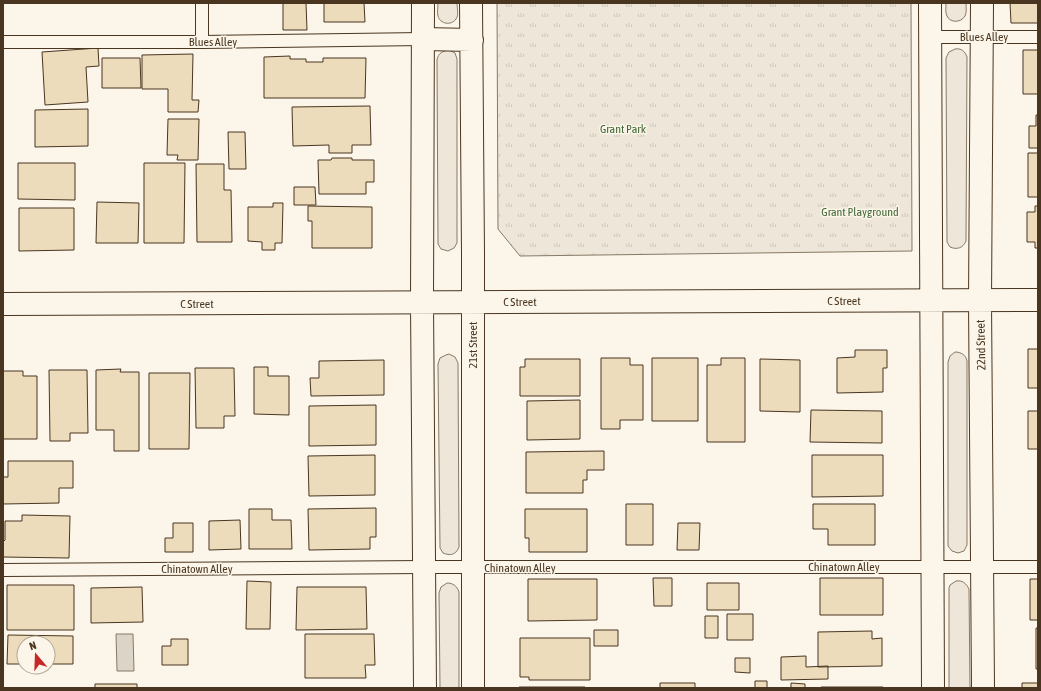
<svg xmlns="http://www.w3.org/2000/svg" width="1041" height="691" viewBox="0 0 1041 691" font-family="'Asap Condensed',sans-serif">
  <style>
    .grass { fill: #ede6d9; stroke: #887966 }
    .park { fill: url(#park-tufts); stroke: #887966 }
    .water { fill: #dcd4c6; stroke: #887966 }
    .building { fill: #ecdcbc; stroke: #4a3520 }
    .lines { fill: none; stroke-linecap: round; stroke-linejoin: round }
    .lane-casing { stroke: #4a3520; stroke-width: 14 }
    .street-casing { stroke: #4a3520; stroke-width: 24 }
    .lane { stroke: #fbf6e9; stroke-width: 12 }
    .street { stroke: #fbf6e9; stroke-width: 22 }
    .labels { text-anchor: middle; stroke-width: 3; stroke-linejoin: round; paint-order: stroke }
    .street-label { font-size: 12px; fill: #4a3520; stroke: #fbf6e9 }
    .park-label { font-size: 12px; fill: #436837; stroke: #fbf6e9 }
  </style>
  <defs>
    <pattern id="park-tufts" width="24" height="20" patternUnits="userSpaceOnUse"><rect width="24" height="20" fill="#ede6d9"/><path d="M3 7l-1-3M5 7V3M7 7l1-3M15 17l-1-3M17 17v-4M19 17l1-3" fill="none" stroke="#cdc6ba"/></pattern>
  </defs>
  <rect width="100%" height="100%" fill="#fbf6e9"/>
  <path class="grass" d="M 438,3 L 457,3 C 457,8 459,15 456,19 C 451,26 440,24 438,16 C 437,12 438,7 438,3 Z
    M 946,3 L 966,3 C 966,7 967,12 965,16 C 961,23 950,23 947,16 C 945,12 946,7 946,3 Z
    M 955,49 C 961,48 965,51 967,57 L 966,241 C 963,248 957,250 950,247 L 947,242 L 946,58 L 949,52 Z
    M 449,50 L 455,53 L 457,59 L 457,243 L 454,248 L 448,251 L 441,249 L 438,244 L 437,60 C 438,53 443,51 449,50 Z
    M 955,352 C 961,352 966,355 967,361 L 967,545 L 964,551 L 958,553 L 952,551 L 948,546 L 948,362 L 950,356 Z
    M 449,354 L 455,357 L 458,363 L 459,547 C 456,555 450,556 443,553 L 440,548 L 438,364 L 440,358 L 446,355 Z
    M 956,581 C 962,580 966,583 969,589 L 970,688 L 949,688 L 949,588 L 950,585 Z
    M 447,583 C 453,583 457,586 459,592 L 459,688 L 440,688 L 439,593 L 441,587 Z"/>
  <path class="park" d="M 497,3 L 911,3 L 912,251 L 520,256 L 498,229 Z"/>
  <path class="water" d="M 116,634 L 133,634 L 134,671 L 117,671 Z"/>
  <path class="building" d="M 283,3 L 306,3 L 307,30 L 283,30 Z
    M 324,3 L 364,3 L 365,22 L 324,22 Z
    M 1010,3 L 1038,3 L 1038,23 L 1011,23 Z
    M 98,48 L 99,66 L 86,67 L 88,102 L 45,105 L 42,52 Z
    M 1023,50 L 1038,50 L 1038,94 L 1023,94 Z
    M 193,54 L 192,100 L 199,100 L 198,112 L 168,112 L 168,89 L 142,89 L 142,55 Z
    M 290,56 L 290,59 L 306,59 L 306,62 L 323,62 L 323,58 L 366,58 L 365,98 L 264,98 L 264,57 Z
    M 102,58 L 140,58 L 141,88 L 102,88 Z
    M 370,106 L 371,145 L 352,145 L 352,153 L 329,153 L 329,145 L 293,146 L 292,107 Z
    M 88,109 L 88,146 L 35,147 L 35,110 Z
    M 1036,115 L 1038,115 L 1038,148 L 1029,148 L 1029,126 L 1036,126 Z
    M 168,119 L 199,119 L 198,160 L 177,160 L 178,155 L 167,155 Z
    M 228,132 L 245,132 L 246,169 L 229,169 Z
    M 1028,153 L 1038,153 L 1038,197 L 1028,197 Z
    M 332,158 L 352,158 L 352,160 L 374,160 L 374,182 L 366,182 L 366,194 L 319,194 L 318,160 L 331,160 Z
    M 18,163 L 75,163 L 75,200 L 18,199 Z
    M 144,163 L 185,163 L 184,243 L 144,243 Z
    M 196,164 L 224,164 L 224,190 L 231,190 L 232,242 L 197,242 Z
    M 294,187 L 315,187 L 316,205 L 294,205 Z
    M 97,202 L 139,203 L 138,243 L 96,243 Z
    M 273,203 L 283,203 L 282,243 L 275,243 L 275,250 L 262,250 L 262,242 L 248,241 L 248,207 L 273,207 Z
    M 308,206 L 372,207 L 372,248 L 312,248 L 312,221 L 308,221 Z
    M 1035,206 L 1038,206 L 1038,248 L 1035,248 L 1035,242 L 1027,242 L 1027,212 L 1035,212 Z
    M 19,208 L 74,208 L 74,250 L 19,251 Z
    M 1028,349 L 1038,349 L 1038,388 L 1028,388 Z
    M 855,350 L 887,350 L 887,368 L 883,368 L 883,392 L 837,393 L 837,358 L 855,357 Z
    M 601,358 L 630,358 L 630,365 L 643,365 L 643,420 L 620,420 L 620,429 L 601,429 Z
    M 652,358 L 698,358 L 698,421 L 652,421 Z
    M 721,358 L 745,358 L 745,442 L 707,442 L 707,365 L 721,365 Z
    M 525,359 L 580,359 L 580,396 L 520,396 L 520,367 L 525,367 Z
    M 760,359 L 800,360 L 800,412 L 760,411 Z
    M 384,360 L 384,395 L 311,396 L 310,378 L 319,378 L 319,361 Z
    M 254,367 L 268,367 L 268,376 L 289,376 L 289,415 L 254,414 Z
    M 195,368 L 234,368 L 235,416 L 224,416 L 224,428 L 196,428 Z
    M 121,369 L 120,372 L 139,372 L 139,451 L 114,451 L 114,430 L 96,430 L 96,370 Z
    M 49,370 L 87,370 L 88,433 L 70,433 L 70,441 L 50,441 Z
    M 3,371 L 23,371 L 23,376 L 37,376 L 37,439 L 3,439 Z
    M 149,373 L 190,373 L 189,449 L 149,449 Z
    M 580,400 L 580,439 L 527,440 L 527,401 Z
    M 376,405 L 376,445 L 309,446 L 309,406 Z
    M 811,410 L 882,411 L 882,443 L 810,442 Z
    M 1028,411 L 1038,411 L 1038,449 L 1028,449 Z
    M 604,451 L 604,470 L 587,470 L 587,480 L 583,480 L 583,493 L 526,493 L 526,452 Z
    M 375,455 L 375,495 L 309,496 L 308,456 Z
    M 812,455 L 883,455 L 883,496 L 812,497 Z
    M 8,461 L 73,461 L 73,488 L 59,488 L 59,503 L 3,504 L 3,477 L 8,477 Z
    M 626,504 L 653,504 L 653,545 L 626,545 Z
    M 813,504 L 875,504 L 875,545 L 828,545 L 828,529 L 813,529 Z
    M 376,508 L 376,537 L 370,537 L 370,549 L 309,550 L 308,509 Z
    M 249,509 L 272,509 L 272,520 L 291,520 L 292,549 L 249,549 Z
    M 525,509 L 587,509 L 587,552 L 529,552 L 529,538 L 525,538 Z
    M 22,515 L 70,516 L 69,558 L 3,557 L 3,542 L 5,540 L 5,521 L 22,521 Z
    M 240,520 L 241,549 L 209,550 L 209,521 Z
    M 173,523 L 193,523 L 193,552 L 165,552 L 165,538 L 173,538 Z
    M 678,523 L 700,523 L 699,550 L 677,550 Z
    M 653,578 L 672,578 L 672,606 L 654,606 Z
    M 820,578 L 883,578 L 883,615 L 820,615 Z
    M 528,579 L 597,579 L 597,620 L 528,621 Z
    M 1030,579 L 1038,579 L 1038,620 L 1030,620 Z
    M 247,581 L 271,582 L 270,629 L 246,629 Z
    M 707,583 L 739,583 L 739,610 L 707,610 Z
    M 7,585 L 74,585 L 74,630 L 7,630 Z
    M 142,587 L 143,622 L 91,623 L 91,588 Z
    M 297,587 L 366,587 L 367,629 L 296,630 Z
    M 727,614 L 753,614 L 753,640 L 727,640 Z
    M 705,616 L 718,616 L 718,638 L 705,638 Z
    M 1036,628 L 1038,628 L 1038,669 L 1036,669 Z
    M 594,630 L 618,630 L 618,646 L 594,646 Z
    M 872,631 L 872,639 L 882,638 L 882,666 L 818,667 L 818,632 Z
    M 305,634 L 374,634 L 375,665 L 365,665 L 366,678 L 305,678 Z
    M 8,635 L 73,636 L 73,664 L 48,664 L 48,643 L 24,643 L 24,664 L 7,664 Z
    M 520,638 L 590,638 L 590,680 L 529,680 L 529,677 L 520,677 Z
    M 171,639 L 188,639 L 188,665 L 162,665 L 162,646 L 171,646 Z
    M 806,656 L 806,667 L 828,666 L 828,679 L 781,680 L 781,657 Z
    M 735,658 L 750,658 L 750,673 L 735,672 Z
    M 755,681 L 767,681 L 767,688 L 755,688 Z
    M 660,683 L 695,683 L 695,688 L 660,688 Z
    M 791,683 L 805,684 L 805,688 L 791,688 Z
    M 1022,683 L 1038,683 L 1038,688 L 1022,688 Z
    M 95,684 L 137,684 L 137,688 L 95,688 Z
    M 519,687 L 585,687 L 585,688 L 519,688 Z
    M 821,687 L 883,687 L 883,688 L 821,688 Z"/>
  <g class="lines">
    <g class="lane-casing">
      <path id="lane" d="M 202,3 L 202,42
        M 930,37 L 1038,37
        M 3,42 L 202,42 L 423,39
        M 3,570 L 424,567 L 1038,567"/>
    </g>
    <g class="street-casing">
      <path id="street" d="M 423,3 L 422,303 L 425,688
        M 471,3 L 473,254 L 473,688
        M 930,3 L 933,688
        M 982,3 L 980,301 L 983,688
        M 423,39 L 472,40
        M 3,304 L 1038,300"/>
    </g>
    <use href="#lane" class="lane"/>
    <use href="#street" class="street"/>
  </g>
  <g class="labels">
    <g class="street-label">
      <text x="984" y="41">Blues Alley</text>
      <text x="213" y="46">Blues Alley</text>
      <text x="844" y="305">C Street</text>
      <text x="520" y="306">C Street</text>
      <text x="197" y="308">C Street</text>
      <text transform="translate(473 345) rotate(-90)" y="4">21st Street</text>
      <text transform="translate(981 345) rotate(-91)" y="4">22nd Street</text>
      <text x="844" y="571">Chinatown Alley</text>
      <text x="520" y="572">Chinatown Alley</text>
      <text x="197" y="573">Chinatown Alley</text>
    </g>
    <g class="park-label">
      <text x="623" y="133">Grant Park</text>
      <text x="860" y="216">Grant Playground</text>
    </g>
  </g>
  <rect width="1041" height="691" fill="none" stroke="#4a3520" stroke-width="8"/>
  <g transform="translate(36 655) rotate(341)"><circle r="19" fill="#fbf6e9" stroke="#b4a999"/>
  <path d="M0-3L7 15L0 10L-7 15Z" fill="#c62828"/>
  <text y="-6" font-size="11" font-weight="bold" text-anchor="middle" fill="#4a3520">N</text>
  </g>
</svg>
